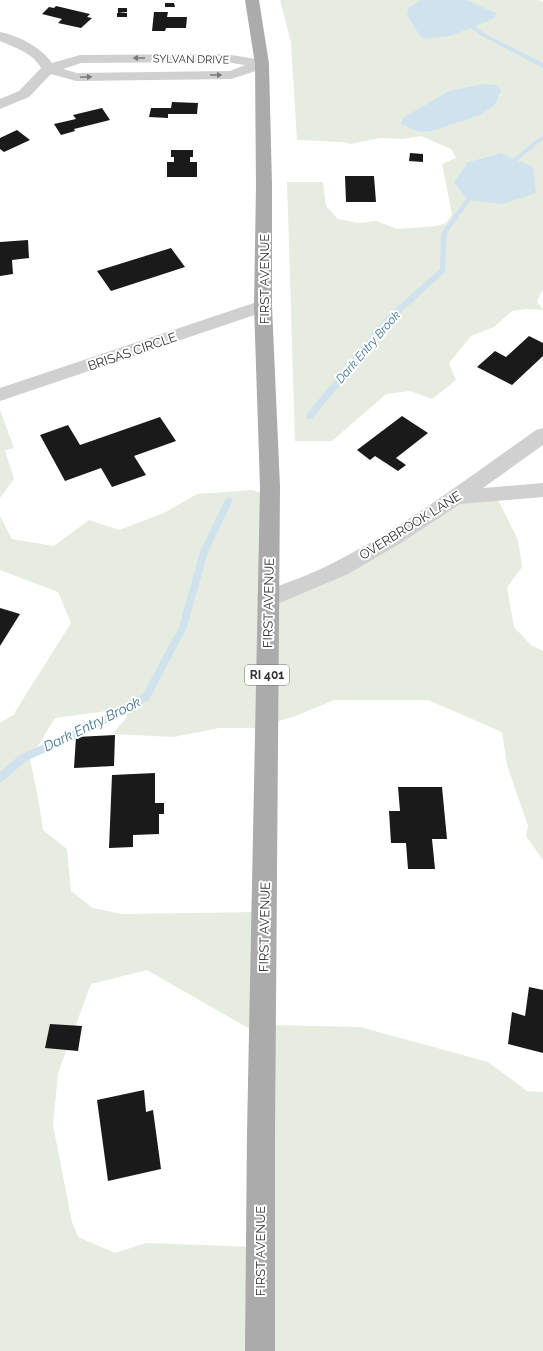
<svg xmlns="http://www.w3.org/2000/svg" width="543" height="1351" viewBox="0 0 543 1351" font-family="Raleway,sans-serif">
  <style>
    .green { fill: #e6ecdf; fill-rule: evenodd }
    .water { fill: #cfe2ee }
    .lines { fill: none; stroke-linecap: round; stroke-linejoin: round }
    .stream { fill: #cfe2ee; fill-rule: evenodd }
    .building { fill: #1a1a1a }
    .minor { fill: #d0d0d0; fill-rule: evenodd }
    .primary { fill: #ababab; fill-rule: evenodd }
    .oneway { fill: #7a7a7a }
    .labels { text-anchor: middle; stroke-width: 4; stroke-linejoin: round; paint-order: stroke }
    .far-street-label { font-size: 11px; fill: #333; stroke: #fff }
    .far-water-label { font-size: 12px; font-style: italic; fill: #3f7597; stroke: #fff }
    .shield { fill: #fff; stroke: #707070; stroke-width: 1 }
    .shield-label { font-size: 12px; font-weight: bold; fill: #333 }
    .street-label { font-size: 13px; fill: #333; stroke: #fff }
    .water-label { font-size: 14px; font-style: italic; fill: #3f7597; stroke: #fff }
  </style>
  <rect width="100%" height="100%" fill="#fff"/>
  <path class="green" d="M 280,0 L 420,0 L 409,7 L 422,39 L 496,13 L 467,0 L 539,0 L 543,2 L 543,289 L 537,301 L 543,310 L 525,309 L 512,311 L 494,327 L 471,336 L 449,363 L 456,380 L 432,399 L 410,391 L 386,394 L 332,441 L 295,441 L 287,182 L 323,182 L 326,206 L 338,219 L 358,223 L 376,221 L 397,229 L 437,226 L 446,223 L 452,215 L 442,164 L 456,158 L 451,149 L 421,136 L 403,139 L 380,138 L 350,144 L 343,142 L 297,140 L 291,42 ZM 499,153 L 532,167 L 468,162 Z
    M 0,410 L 14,448 L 5,450 L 14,479 L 0,498 Z
    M 473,482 L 498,500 L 518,540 L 522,567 L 507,587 L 514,627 L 531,645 L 543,651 L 543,860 L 526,836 L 528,826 L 507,765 L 502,732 L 428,700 L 334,700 L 293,717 L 261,726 L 259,728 L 219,728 L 174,737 L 112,734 L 127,717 L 122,709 L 55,718 L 30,759 L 38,798 L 43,830 L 67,849 L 71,891 L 93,908 L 122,914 L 257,912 L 271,1025 L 360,1027 L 488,1062 L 527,1091 L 543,1092 L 543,1351 L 0,1351 L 0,723 L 15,714 L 15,712 L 71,623 L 58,592 L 0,570 L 0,516 L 12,539 L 54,546 L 89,520 L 119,530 L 164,513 L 197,494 L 252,490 L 261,493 L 263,594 L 317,581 ZM 147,970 L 264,1037 L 259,1247 L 146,1243 L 115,1253 L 78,1237 L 72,1222 L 53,1125 L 58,1073 L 91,984 Z"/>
  <path class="water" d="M 420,0 L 467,0 L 496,13 L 495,18 L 450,36 L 422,39 L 407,15 L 409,7 Z
    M 484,84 L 495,85 L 501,90 L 494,106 L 480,115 L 432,131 L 420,132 L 401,124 L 403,118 L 449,91 Z
    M 500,153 L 533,167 L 536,193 L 503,204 L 468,200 L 454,182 L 468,162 Z"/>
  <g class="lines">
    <path class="stream" d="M 461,19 L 465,19 L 484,33 L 535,59 L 543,63 L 543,68 L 480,35 L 461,21 Z
      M 543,135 L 543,140 L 508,168 L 504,168 L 504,166 Z
      M 476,191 L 479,193 L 470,201 L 447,233 L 445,272 L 394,319 L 312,419 L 306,419 L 306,415 L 388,315 L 440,269 L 441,233 L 466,199 Z
      M 229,497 L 233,500 L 208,552 L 187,627 L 149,700 L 92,731 L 26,761 L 3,781 L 0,782 L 0,772 L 20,755 L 86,725 L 143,694 L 179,627 L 200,552 L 225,500 Z"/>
  </g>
  <path class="building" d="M 165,3 L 174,3 L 175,7 L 165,7 Z
    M 56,6 L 90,14 L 87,17 L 92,18 L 81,28 L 58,23 L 62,19 L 42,14 L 49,7 L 54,8 Z
    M 118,8 L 127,8 L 127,12 L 118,13 Z
    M 154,12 L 168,12 L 167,17 L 187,17 L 186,28 L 166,28 L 165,31 L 152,31 Z
    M 117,13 L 127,13 L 127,17 L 117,17 Z
    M 172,102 L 198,103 L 197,114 L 168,114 L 168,118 L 149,117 L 151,108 L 171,108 Z
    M 102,108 L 110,120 L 74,129 L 75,131 L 61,135 L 54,124 L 76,119 L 73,115 Z
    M 17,130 L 30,140 L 4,152 L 0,149 L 0,138 Z
    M 171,150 L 193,150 L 193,157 L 190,157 L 190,162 L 197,162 L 197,177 L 167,177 L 167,162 L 174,162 L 174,157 L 171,157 Z
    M 410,153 L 423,154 L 423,162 L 409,161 Z
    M 345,176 L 374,176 L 376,202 L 346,202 Z
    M 28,240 L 29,258 L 12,260 L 13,274 L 0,276 L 0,242 Z
    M 171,248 L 185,267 L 111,291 L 97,271 Z
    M 529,336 L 543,343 L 543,356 L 512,385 L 477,367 L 495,351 L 506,357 Z
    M 402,416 L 428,433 L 396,458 L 406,465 L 398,471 L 375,456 L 370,460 L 357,450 Z
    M 160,417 L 176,441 L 134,456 L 146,475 L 112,487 L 101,468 L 65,481 L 40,435 L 68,425 L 80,445 Z
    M 0,608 L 20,614 L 0,646 Z
    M 115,735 L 114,766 L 74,768 L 76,737 Z
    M 155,773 L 155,803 L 164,803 L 164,814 L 159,814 L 159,834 L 133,835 L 133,847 L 109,848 L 112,775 Z
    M 398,787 L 442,787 L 447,839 L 432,839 L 435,869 L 408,869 L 406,843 L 391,843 L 389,811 L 400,811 Z
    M 529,987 L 543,990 L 543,1053 L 508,1044 L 512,1012 L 525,1016 Z
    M 50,1024 L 82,1026 L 78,1051 L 45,1048 Z
    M 144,1090 L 146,1112 L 153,1110 L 161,1169 L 108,1181 L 97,1100 Z"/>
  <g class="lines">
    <path class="minor" d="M 0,32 C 19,36 41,47 52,63 L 80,55 L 225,54 L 262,60 L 267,61 L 269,64 L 265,68 L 231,79 L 76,81 L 51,74 L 29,97 L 0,109 L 0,99 L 19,91 L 41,68 C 33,53 14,47 0,41 ZM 225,62 L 245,65 L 230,71 L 77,73 L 63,69 L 81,63 Z
      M 263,300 L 269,302 L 272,306 L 269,310 L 0,401 L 0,388 Z
      M 543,428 L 543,445 L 483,488 L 543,483 L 543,497 L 460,504 L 401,543 L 348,574 L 275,605 L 268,607 L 261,605 L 257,599 L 261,593 C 285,583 310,575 333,563 C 405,526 470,477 536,430 Z"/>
    <path class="primary" d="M 245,0 L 259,0 L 269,64 L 272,186 L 272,306 L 280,487 L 275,1133 L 275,1351 L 245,1351 L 247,1133 L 260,487 L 254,306 L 256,186 L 255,64 Z"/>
  </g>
  <defs><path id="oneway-solid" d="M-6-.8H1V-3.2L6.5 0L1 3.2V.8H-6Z"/></defs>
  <g class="oneway">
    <use href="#oneway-solid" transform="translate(139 58) rotate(180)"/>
    <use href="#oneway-solid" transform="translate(216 75)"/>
    <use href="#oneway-solid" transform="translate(86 77) rotate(-3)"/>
  </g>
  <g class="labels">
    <g class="far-street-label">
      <text transform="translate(191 59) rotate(1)" y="4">SYLVAN DRIVE</text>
    </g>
    <g class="far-water-label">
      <text transform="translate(368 347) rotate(-49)" y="4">Dark Entry Brook</text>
    </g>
    <rect class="shield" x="245" y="665" width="44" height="20" rx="3"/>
    <g class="shield-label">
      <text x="267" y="679">RI 401</text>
    </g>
    <g class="street-label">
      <text transform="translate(264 279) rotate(-90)" y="5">FIRST AVENUE</text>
      <text transform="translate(132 351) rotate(-19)" y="5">BRISAS CIRCLE</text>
      <text transform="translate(410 525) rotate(-32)" y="5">OVERBROOK LANE</text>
      <text transform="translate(268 603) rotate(-89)" y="5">FIRST AVENUE</text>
      <text transform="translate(264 927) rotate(-89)" y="5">FIRST AVENUE</text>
      <text transform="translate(260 1251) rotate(-90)" y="5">FIRST AVENUE</text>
    </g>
    <g class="water-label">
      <text transform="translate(92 724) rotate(-26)" y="5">Dark Entry Brook</text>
    </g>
  </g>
</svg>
